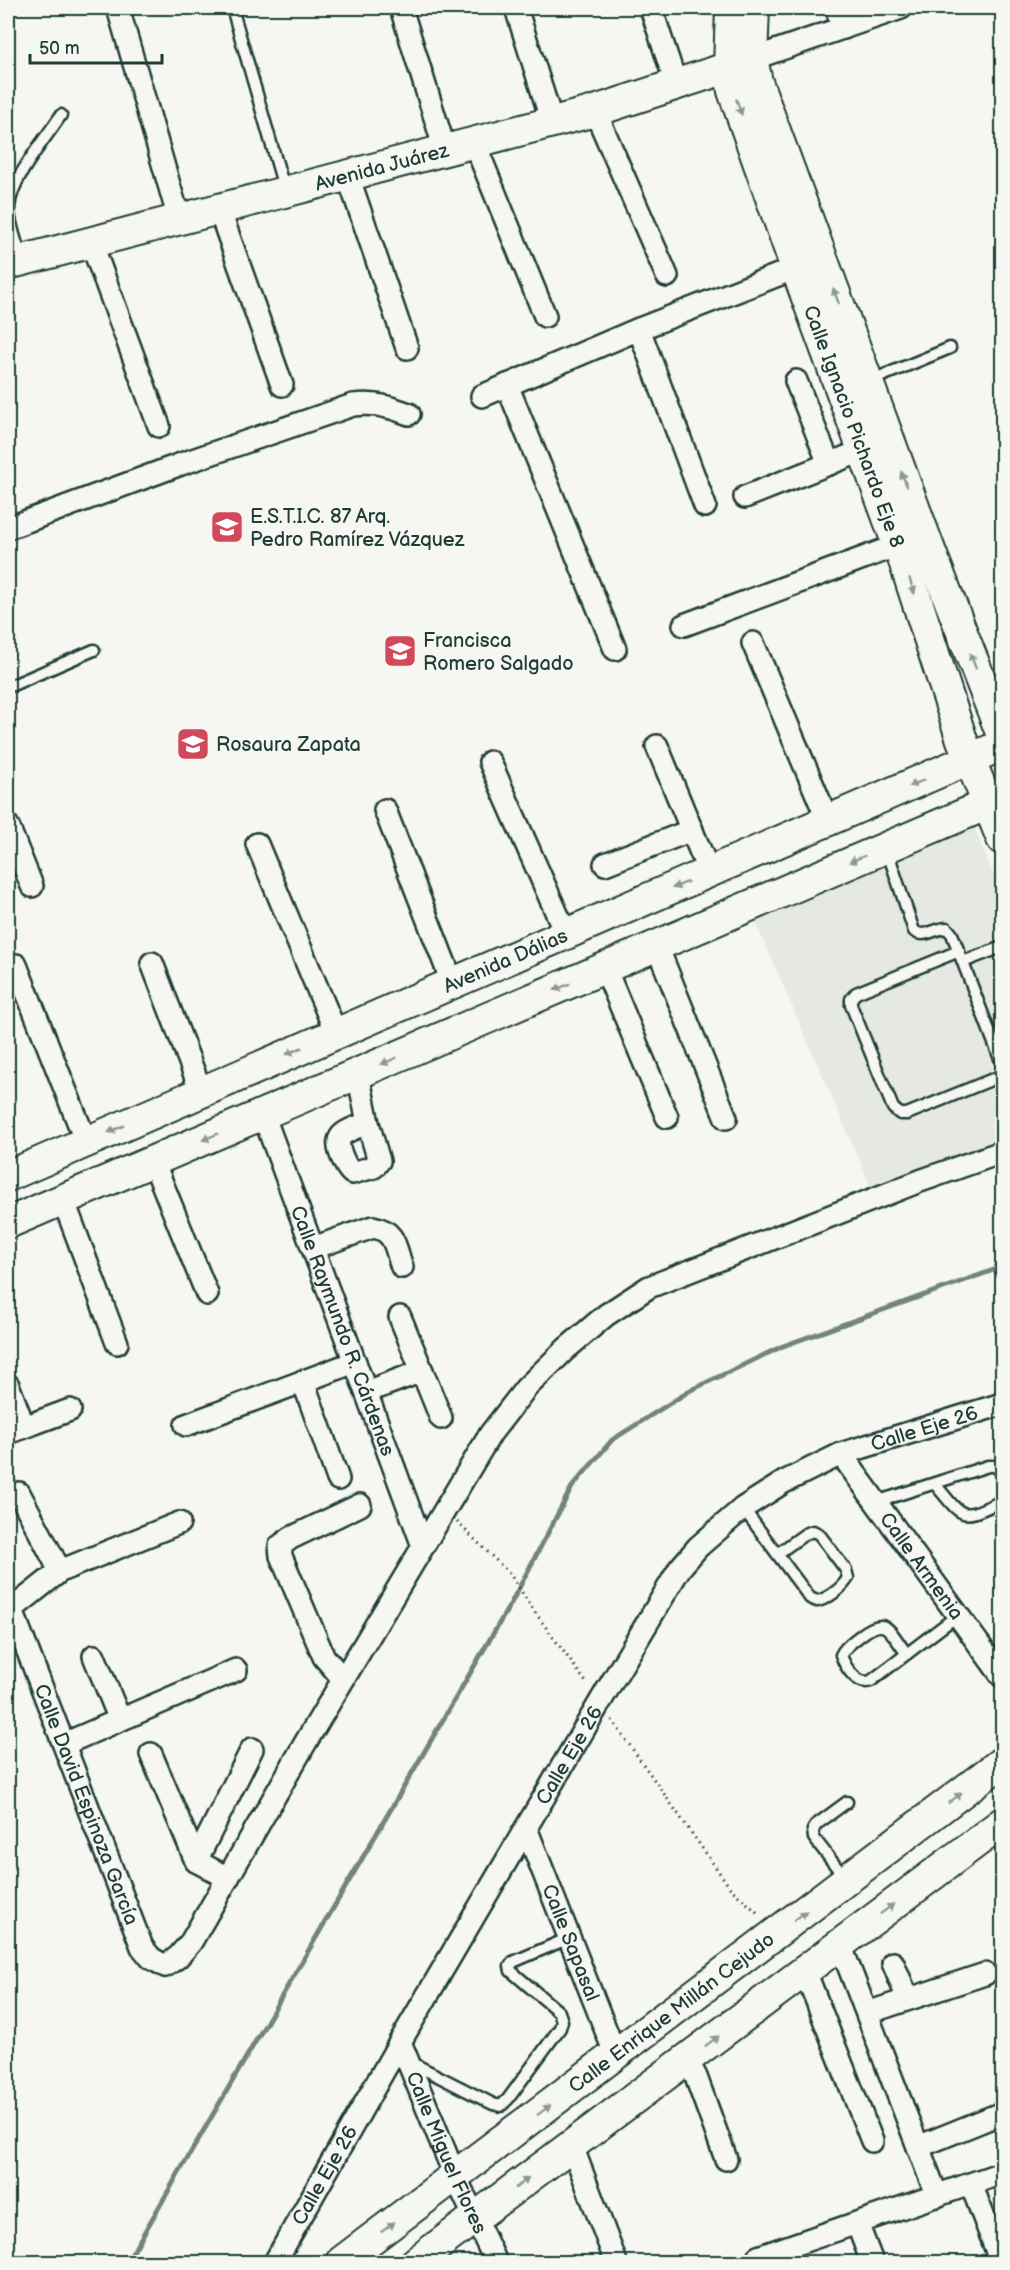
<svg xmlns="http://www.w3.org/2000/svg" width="1010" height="2270" viewBox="0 0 1010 2270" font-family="'Balsamiq Sans',sans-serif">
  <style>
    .built { fill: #e6e8e4 }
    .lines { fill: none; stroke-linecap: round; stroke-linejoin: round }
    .stream { stroke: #72847d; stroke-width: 5 }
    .lane-casing { stroke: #1f3d34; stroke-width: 15 }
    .street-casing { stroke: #1f3d34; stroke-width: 26 }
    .secondary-casing { stroke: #1f3d34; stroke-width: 34 }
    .path { stroke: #1f3d34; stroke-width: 3; stroke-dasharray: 1.5 4.5; stroke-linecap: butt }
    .lane { stroke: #f6f6f2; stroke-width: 10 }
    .street { stroke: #f6f6f2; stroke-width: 21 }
    .secondary { stroke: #f6f6f2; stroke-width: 30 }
    .oneway { fill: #8a9a93 }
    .labels { text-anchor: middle; stroke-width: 4.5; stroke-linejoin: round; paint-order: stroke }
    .street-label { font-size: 20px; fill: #1f3d34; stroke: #f6f6f2 }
    .poi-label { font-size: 20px; fill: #1f3d34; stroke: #f6f6f2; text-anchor: start }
  </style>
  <rect width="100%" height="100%" fill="#f6f6f2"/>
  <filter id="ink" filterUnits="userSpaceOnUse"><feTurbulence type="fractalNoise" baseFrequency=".0167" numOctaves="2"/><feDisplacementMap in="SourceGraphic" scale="12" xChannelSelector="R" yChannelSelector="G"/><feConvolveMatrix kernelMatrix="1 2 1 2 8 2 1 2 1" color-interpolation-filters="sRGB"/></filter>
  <g filter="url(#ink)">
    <path class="built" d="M 975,829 L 1002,897 L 1002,1138 L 871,1187 L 755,921 Z"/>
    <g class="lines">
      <path class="stream" d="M 127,2262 L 511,1603 L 572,1487 L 612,1440 L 691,1390 L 783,1346 L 1002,1267"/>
      <g class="lane-casing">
        <path id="lane" d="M 232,8 L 285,191
          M 21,258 C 17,243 9,223 9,208 C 11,178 45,140 61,115
          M 870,381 L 950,348
          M 8,687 L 94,650
          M 887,850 L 914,931 C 924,939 935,928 947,928 L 952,934 L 1002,1064
          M 959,951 L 856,993 L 851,999 L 851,1005 L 893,1108 L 900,1114 L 907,1114 L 998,1077 L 1002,1073 L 1002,1069
          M 963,962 L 1002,947
          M 935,1484 C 965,1520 959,1520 1002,1501
          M 876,1502 L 988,1466 L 995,1466 L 1002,1472
          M 743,1508 L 810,1598 L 817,1601 C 828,1599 842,1588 848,1578 L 846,1570 L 819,1534 L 813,1531 L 805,1534 L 777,1554
          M 907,1654 C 890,1633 888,1614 861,1635 C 854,1641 845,1646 841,1655 C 845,1667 857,1686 871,1681 L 958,1615
          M 845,1878 L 814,1838 L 813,1830 L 817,1824 L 847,1802
          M 410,2062 L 493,2104 L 501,2106 L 508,2099 L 560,2028 L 562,2021 L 559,2012 L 511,1971 L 510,1966 L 513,1962 L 569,1938"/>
      </g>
      <g class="street-casing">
        <g id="street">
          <path d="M 118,8 L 179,219"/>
          <path d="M 401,8 L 445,150"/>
          <path d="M 516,8 L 552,122"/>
          <path d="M 651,8 L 676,84"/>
          <path d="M 836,8 L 844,28"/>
          <path d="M 752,59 L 901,8"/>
          <path d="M 595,111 L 667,276"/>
          <path d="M 474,142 L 545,316"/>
          <path d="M 348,176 L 407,348"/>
          <path d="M 219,209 L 282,385"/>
          <path d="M 91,242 L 159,426"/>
          <path d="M 639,329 L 705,506"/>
          <path d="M 796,381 L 829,464"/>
          <path d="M 507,385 L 615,649"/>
          <path d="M 482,396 L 639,329 L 796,268"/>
          <path d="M 745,497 L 864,450"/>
          <path d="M 8,528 L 181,464 L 353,405 C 374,402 390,407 409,414"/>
          <path d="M 684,625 L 898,545"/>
          <path d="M 753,643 L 828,821"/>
          <path d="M 657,746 L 709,872"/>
          <path d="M 490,762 L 566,934"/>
          <path d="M 385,810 L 452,982"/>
          <path d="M 8,826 L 32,886"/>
          <path d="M 257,844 L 336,1033"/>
          <path d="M 605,864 L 692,830"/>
          <path d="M 657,946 L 726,1118"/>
          <path d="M 152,963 L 201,1091"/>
          <path d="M 16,965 L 86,1142"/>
          <path d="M 605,968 L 667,1117"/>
          <path d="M 358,1074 L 368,1123 L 379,1161 L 374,1167 L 352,1173 C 346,1168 345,1163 342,1157 C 331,1132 349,1131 368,1123"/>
          <path id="s1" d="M 263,1114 L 423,1546"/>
          <path d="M 153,1161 L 207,1294"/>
          <path d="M 63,1199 L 117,1343"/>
          <path d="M 313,1248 L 373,1227 C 396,1231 395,1248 402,1267"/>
          <path d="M 400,1317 L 422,1371"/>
          <path d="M 303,1381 L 338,1479"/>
          <path d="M 8,1385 L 24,1427"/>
          <path d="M 366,1392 L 422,1371 L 441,1418"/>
          <path d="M 186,1425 L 355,1362"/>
          <path d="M 8,1433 L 70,1410"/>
          <path id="s2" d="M 841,1454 L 1002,1676"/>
          <path d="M 19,1493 L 60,1571"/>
          <path id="s3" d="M 8,1600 L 142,1947 L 151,1958 L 165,1966 L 178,1957 L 191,1942 L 307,1740 L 491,1433 L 526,1388 L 566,1349 L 606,1315 L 649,1287 L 920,1181 L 1002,1152"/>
          <path d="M 11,1610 L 60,1571 L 179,1523"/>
          <path d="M 94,1656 L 120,1720"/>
          <path d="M 343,1679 L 324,1657 L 281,1556 L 280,1546 L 291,1538 L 360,1505"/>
          <path d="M 64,1744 L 236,1670"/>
          <path d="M 151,1754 L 196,1861 L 228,1878"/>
          <path id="s4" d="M 526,1828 L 616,2056"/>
          <path d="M 196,1861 L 252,1749"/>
          <path d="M 840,1944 L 937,2196"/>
          <path d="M 893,1963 L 908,1999"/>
          <path d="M 805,1971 L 872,2141"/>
          <path d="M 867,2013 L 985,1974"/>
          <path id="s5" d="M 400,2042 L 455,2176 L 496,2262"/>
          <path d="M 687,2060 L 696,2077 L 726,2159"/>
          <path d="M 572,2146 L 616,2262"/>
          <path d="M 918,2147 L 1002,2113"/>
          <path d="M 971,2184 L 1001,2262"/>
          <path d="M 857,2223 L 872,2262"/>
          <path d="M 758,2257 L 1002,2173"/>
          <path id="s6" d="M 275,2262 L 400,2042 L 600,1702 L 680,1568 L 698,1547 L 743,1508 L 784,1482 L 841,1454 L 1002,1404"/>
        </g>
      </g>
      <g class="secondary-casing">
        <g id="secondary">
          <path id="s7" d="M 731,8 L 729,68 L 733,91 L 796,268 L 905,564 L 962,740 L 1002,839"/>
          <path d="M 754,8 L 752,59 L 757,82 L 931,553 L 1002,735"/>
          <path id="s8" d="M 8,264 L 595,111 L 748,61"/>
          <path id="s9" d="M 8,1176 L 1002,745"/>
          <path d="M 8,1223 L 1002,798"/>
          <path id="s10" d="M 341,2262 L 1002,1762"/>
          <path d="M 416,2262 L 1002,1823"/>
        </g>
      </g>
      <path class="path" d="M 457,1522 L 510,1574 L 534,1611 L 588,1685
        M 612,1720 L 731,1889 L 760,1915"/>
      <use href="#lane" class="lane"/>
      <use href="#street" class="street"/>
      <use href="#secondary" class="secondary"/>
    </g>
    <defs><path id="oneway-solid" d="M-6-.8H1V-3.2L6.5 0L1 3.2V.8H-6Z" transform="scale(1.5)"/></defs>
    <g class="oneway">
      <use href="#oneway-solid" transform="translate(739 107) rotate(71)"/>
      <use href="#oneway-solid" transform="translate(836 296) rotate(-110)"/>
      <use href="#oneway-solid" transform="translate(904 479) rotate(-111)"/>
      <use href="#oneway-solid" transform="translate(912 586) rotate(72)"/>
      <use href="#oneway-solid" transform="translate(973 661) rotate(-111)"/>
      <use href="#oneway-solid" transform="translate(917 783) rotate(157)"/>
      <use href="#oneway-solid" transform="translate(857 859) rotate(157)"/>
      <use href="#oneway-solid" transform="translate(680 885) rotate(157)"/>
      <use href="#oneway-solid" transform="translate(562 987) rotate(157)"/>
      <use href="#oneway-solid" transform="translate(294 1051) rotate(156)"/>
      <use href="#oneway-solid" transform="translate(389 1061) rotate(157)"/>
      <use href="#oneway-solid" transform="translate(116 1129) rotate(156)"/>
      <use href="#oneway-solid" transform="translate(210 1137) rotate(157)"/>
      <use href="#oneway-solid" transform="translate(955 1798) rotate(-37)"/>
      <use href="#oneway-solid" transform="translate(887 1909) rotate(-37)"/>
      <use href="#oneway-solid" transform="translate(800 1916) rotate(-37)"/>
      <use href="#oneway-solid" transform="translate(712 2041) rotate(-37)"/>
      <use href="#oneway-solid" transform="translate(544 2110) rotate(-37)"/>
      <use href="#oneway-solid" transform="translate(522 2183) rotate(-37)"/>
      <use href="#oneway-solid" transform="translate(388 2227) rotate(-37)"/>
    </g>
  </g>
  <defs>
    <g id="school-square" transform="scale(1.725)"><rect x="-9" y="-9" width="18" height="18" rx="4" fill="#d1495b" stroke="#f6f6f2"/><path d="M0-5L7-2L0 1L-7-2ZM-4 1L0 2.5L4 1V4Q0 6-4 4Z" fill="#fff"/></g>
  </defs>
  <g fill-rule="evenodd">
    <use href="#school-square" x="227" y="527"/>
    <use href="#school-square" x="400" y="651"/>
    <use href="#school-square" x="193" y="744"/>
  </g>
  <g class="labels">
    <g class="street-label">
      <text dy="7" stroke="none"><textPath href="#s8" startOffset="386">Avenida Juárez</textPath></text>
      <text dy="7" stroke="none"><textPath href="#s7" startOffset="440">Calle Ignacio Pichardo Eje 8</textPath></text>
      <text dy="7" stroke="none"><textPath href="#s9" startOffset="542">Avenida Dálias</textPath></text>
      <text dy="7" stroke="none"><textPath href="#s1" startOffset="231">Calle Raymundo R. Cárdenas</textPath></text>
      <text dy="7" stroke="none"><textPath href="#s6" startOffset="1090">Calle Eje 26</textPath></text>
      <text dy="7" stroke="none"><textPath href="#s2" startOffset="138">Calle Armenia</textPath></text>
      <text dy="7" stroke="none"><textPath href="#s6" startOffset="586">Calle Eje 26</textPath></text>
      <text dy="7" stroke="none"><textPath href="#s3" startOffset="219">Calle David Espinoza García</textPath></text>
      <text dy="7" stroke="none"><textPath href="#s4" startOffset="123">Calle Sapasal</textPath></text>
      <text dy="7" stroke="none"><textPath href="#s10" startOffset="414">Calle Enrique Millán Cejudo</textPath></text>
      <text dy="7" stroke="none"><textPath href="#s5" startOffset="120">Calle Miguel Flores</textPath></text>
      <text dy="7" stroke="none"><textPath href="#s6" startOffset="100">Calle Eje 26</textPath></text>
    </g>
    <g class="poi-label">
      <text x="250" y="523">E.S.T.I.C. 87 Arq.<tspan x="250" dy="23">Pedro Ramírez Vázquez</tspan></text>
      <text x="423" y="647">Francisca<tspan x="423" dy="23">Romero Salgado</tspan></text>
      <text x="216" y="751">Rosaura Zapata</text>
    </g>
  </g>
  <rect width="1010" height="2270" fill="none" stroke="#f6f6f2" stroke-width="30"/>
  <rect x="15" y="15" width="980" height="2240" fill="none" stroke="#1f3d34" stroke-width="2" filter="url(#ink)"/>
  <path d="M30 54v9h132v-9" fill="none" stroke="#1f3d34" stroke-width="3"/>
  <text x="39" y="54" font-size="18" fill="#1f3d34" stroke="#f6f6f2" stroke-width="4.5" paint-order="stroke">50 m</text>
</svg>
